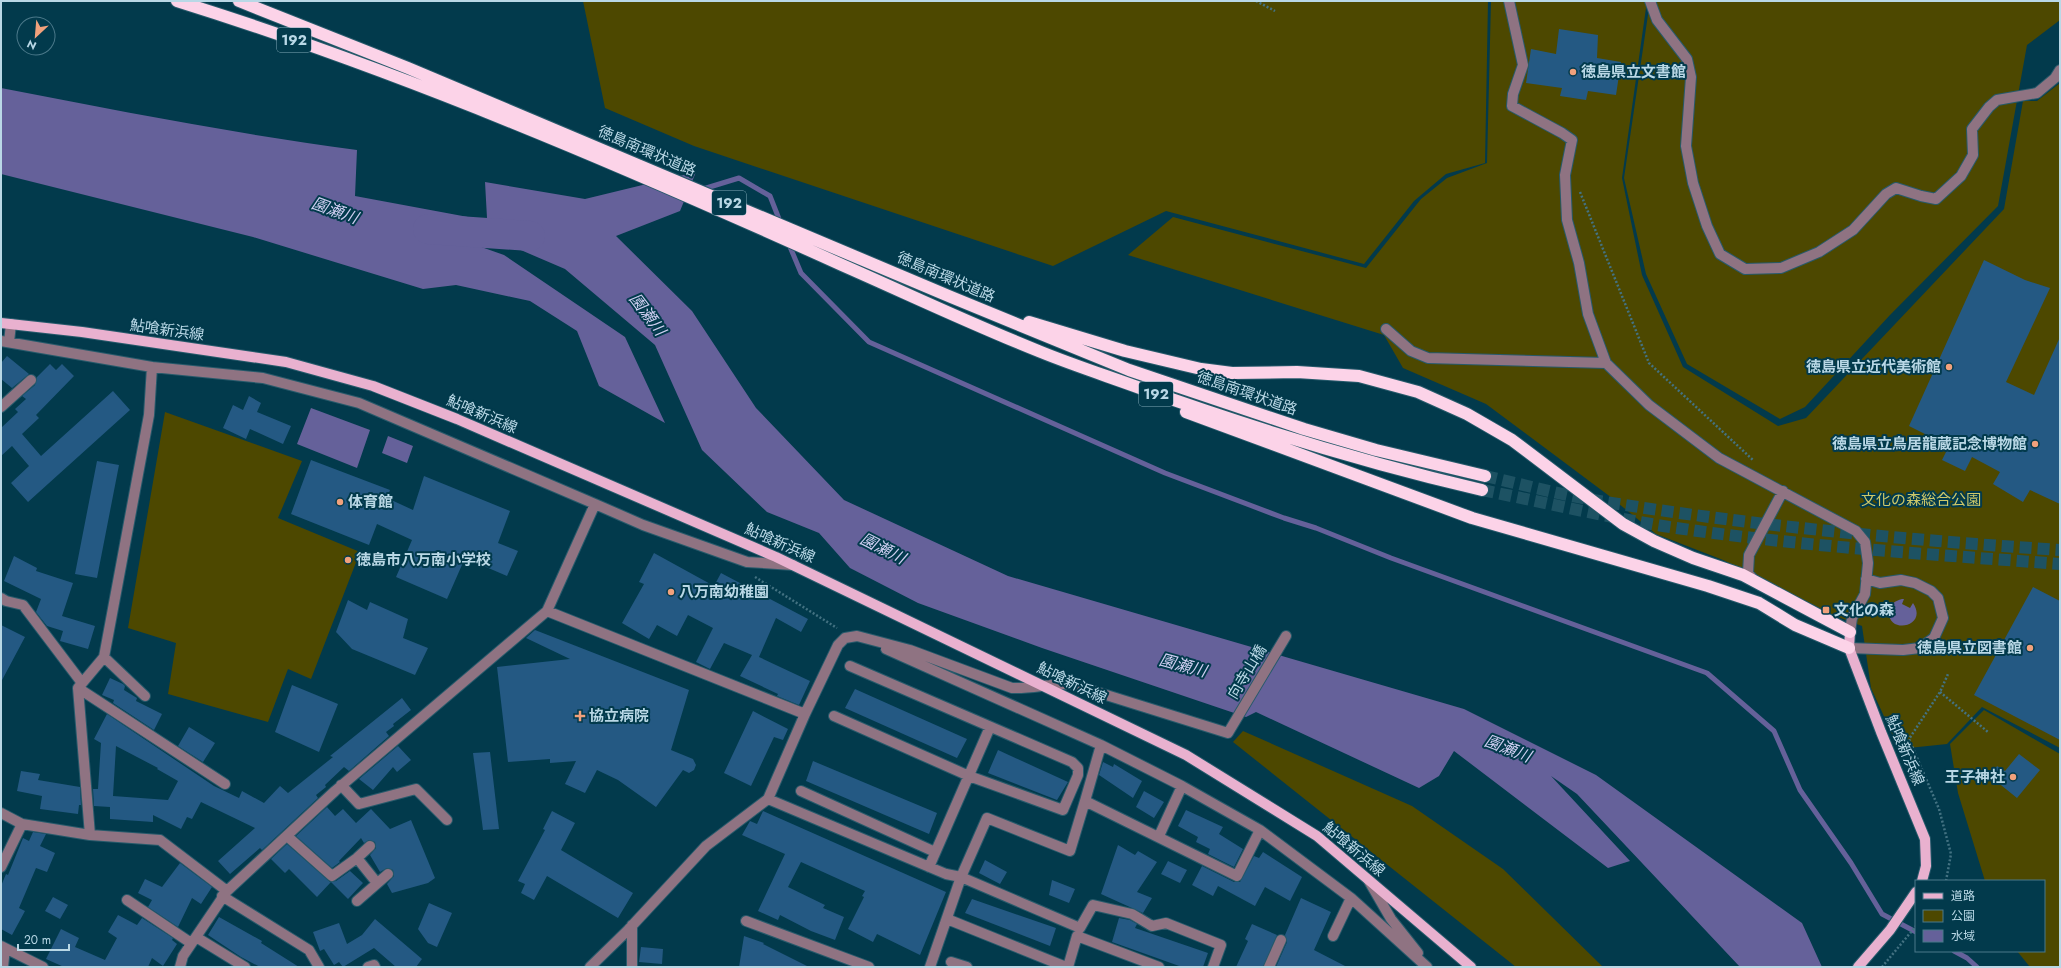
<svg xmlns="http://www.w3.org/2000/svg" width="2061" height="968" viewBox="0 0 2061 968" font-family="Jost,'Noto Sans JP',sans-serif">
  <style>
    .green { fill: #4d4800 }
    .water { fill: #65619a }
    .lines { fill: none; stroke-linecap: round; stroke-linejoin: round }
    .stream { stroke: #65619a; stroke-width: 5 }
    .river { stroke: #65619a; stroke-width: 30 }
    .building { fill: #245983; fill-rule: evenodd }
    .highway-tunnel { stroke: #1d5263; stroke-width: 12; stroke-dasharray: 12 6; stroke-linecap: butt }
    .minor-casing { stroke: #275a6b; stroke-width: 12 }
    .major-casing { stroke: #275a6b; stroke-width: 12 }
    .highway-casing { stroke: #275a6b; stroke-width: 14 }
    .path { stroke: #437282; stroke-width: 2.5; stroke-dasharray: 2 2; stroke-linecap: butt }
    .minor { stroke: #8f7382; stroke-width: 10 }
    .major { stroke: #e9b1cf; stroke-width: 10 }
    .highway { stroke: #fcd3e8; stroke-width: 12 }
    .poi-dot { fill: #f1a17c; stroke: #023a4c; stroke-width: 1.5 }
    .labels { text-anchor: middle; stroke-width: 4; stroke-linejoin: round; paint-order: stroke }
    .shield { fill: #023a4c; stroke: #82a9b8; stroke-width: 1 }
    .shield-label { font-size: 14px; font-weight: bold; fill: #b9d8e6 }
    .poi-label { font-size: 15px; font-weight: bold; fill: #b9d8e6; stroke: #023a4c; text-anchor: start }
    .street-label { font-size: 15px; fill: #b9d8e6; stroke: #023a4c }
    .park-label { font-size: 15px; fill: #cec868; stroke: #023a4c }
    .water-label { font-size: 16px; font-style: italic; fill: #cfcff2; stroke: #023a4c }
  </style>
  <rect width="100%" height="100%" fill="#023a4c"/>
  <path class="green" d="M 583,1 L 1488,1 L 1485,163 L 1446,174 L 1414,201 L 1364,264 L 1166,211 L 1053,266 L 694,146 L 605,108 Z
    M 1491,1 L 1647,1 L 1622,178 L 1642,275 L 1683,367 L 1778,426 L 1806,418 L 2004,209 L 2023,101 L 2037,101 L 2060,83 L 2060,748 L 1982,707 L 1947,744 L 1899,749 L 1871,688 L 1862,626 L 1838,617 L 1723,560 L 1656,534 L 1608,495 L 1486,404 L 1403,368 L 1384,335 L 1128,255 L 1173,217 L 1366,268 L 1421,199 L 1447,178 L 1487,163 Z
    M 1650,1 L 2060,1 L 2060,20 L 2027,45 L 1998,206 L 1890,315 L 1805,407 L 1780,419 L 1687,364 L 1646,274 L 1624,178 Z
    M 165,412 L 302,461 L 278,518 L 360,552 L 311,679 L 288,669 L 268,722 L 168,694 L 176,643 L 128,628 Z
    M 1984,710 L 2060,754 L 2060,967 L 2030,967 L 2017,951 L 2044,951 L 2044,881 L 1985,881 L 1958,793 L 1950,744 Z
    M 1243,731 L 1412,806 L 1503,869 L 1603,967 L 1516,967 L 1233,742 Z"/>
  <path class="water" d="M 1,88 C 119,111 237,134 357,150 L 355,196 L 468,217 L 470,243 L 504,255 L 625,337 L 665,423 L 599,386 L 577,331 L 530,301 L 456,285 L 423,289 L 253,237 L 1,174 Z
    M 696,172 L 680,211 L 616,236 L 692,311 L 756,408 L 844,500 L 1008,576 L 1464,709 L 1596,775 L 1802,923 L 1822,967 L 1740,967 L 1577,794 L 1551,776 L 1630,861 L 1608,868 L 1454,751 L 1439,776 L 1419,788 L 1256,712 L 1246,717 L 1042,648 L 918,603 L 850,568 L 819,533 L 767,512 L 702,450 L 655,345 L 565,269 L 488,236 L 485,182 L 585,199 Z
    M 311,408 L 370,430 L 357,468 L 297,444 Z
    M 388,436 L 413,446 L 407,463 L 382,453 Z
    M 1902,599 L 1904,599 L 1902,604 L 1910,608 L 1913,603 C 1929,627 1887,635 1889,611 C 1890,604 1895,601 1902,599 Z"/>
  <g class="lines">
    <path class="stream" d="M 703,189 L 739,178 L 770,196 L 781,224
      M 788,242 L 801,273 L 869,342 L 1165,473 L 1284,518 L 1316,528 L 1391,558 L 1707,673 L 1774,731 L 1800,790 L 1851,863 L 1882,914 L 1916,932
      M 1954,951 L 1967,958 L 1977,967"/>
    <path class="river" d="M 428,229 L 530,236"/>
  </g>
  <path class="building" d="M 1559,29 L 1598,35 L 1597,58 L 1621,62 L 1616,95 L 1588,91 L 1586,100 L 1560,96 L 1562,88 L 1526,83 L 1531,49 L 1556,54 Z
    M 1984,260 L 2025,280 L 2050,288 L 2006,382 L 2034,395 L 2060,337 L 2060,504 L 2030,490 L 2023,502 L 1993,484 L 2000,472 L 1972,457 L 1965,471 L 1942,460 L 1949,446 L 1909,426 Z
    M 7,356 L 29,374 L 12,388 L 1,379 L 1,363 Z
    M 50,364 L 56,370 L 62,364 L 74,376 L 36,415 L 39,418 L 22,434 L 41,456 L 113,391 L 130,410 L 28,502 L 11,483 L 29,466 L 12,446 L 1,456 L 1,428 L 18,412 L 15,409 L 26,399 L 22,396 L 35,385 L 37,377 Z
    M 249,396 L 261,403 L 257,412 L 291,426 L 283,444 L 250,429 L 246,439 L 223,428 L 233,405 L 243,410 Z
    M 311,460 L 390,490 L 387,498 L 413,510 L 424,476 L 510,511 L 498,543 L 518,551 L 507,576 L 465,558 L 447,599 L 396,577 L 412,540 L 377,524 L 369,545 L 291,514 Z
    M 97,461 L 119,465 L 97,578 L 75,574 Z
    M 654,553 L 714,586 L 721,573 L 808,619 L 801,632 L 776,618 L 759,657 L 810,681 L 799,705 L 777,696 L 778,694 L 740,676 L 752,655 L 724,643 L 710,669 L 696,662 L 713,628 L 688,615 L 677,636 L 657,625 L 649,639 L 622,623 L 644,584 L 639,582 Z
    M 14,556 L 37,568 L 36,571 L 73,583 L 62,616 L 95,626 L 88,649 L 60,641 L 63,631 L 47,626 L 36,612 L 41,599 L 4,581 Z
    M 2033,587 L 2060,601 L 2060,740 L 1974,695 Z
    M 348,600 L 367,610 L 370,602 L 408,619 L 403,638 L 428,648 L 415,675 L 352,649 L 336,632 Z
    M 1,625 L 25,637 L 1,682 Z
    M 535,630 L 689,690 L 671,750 L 693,759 L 696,765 L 694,770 L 689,773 L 683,770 L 656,807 L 618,780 L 597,770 L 585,793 L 565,784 L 576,761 L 550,763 L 550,759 L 508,762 L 497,667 L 570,659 L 526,638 Z
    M 110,678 L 123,684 L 125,686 L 124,690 L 137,698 L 136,701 L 162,714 L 154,730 L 113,703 L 114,700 L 102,695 Z
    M 292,685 L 338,704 L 319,752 L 275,732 Z
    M 855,689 L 967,739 L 957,758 L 845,708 Z
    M 402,698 L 411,710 L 393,724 L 394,726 L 386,732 L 389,736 L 349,771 L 344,767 L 325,785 L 326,787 L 316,795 L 318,798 L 262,850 L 260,848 L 230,874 L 218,861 L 255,828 L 201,802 L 192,819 L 187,817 L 181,829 L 153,815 L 153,822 L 110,819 L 110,807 L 94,806 L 93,789 L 98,789 L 101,743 L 94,739 L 107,714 L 214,786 L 239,798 L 242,791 L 264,803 L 280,786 L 288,793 L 333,757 L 330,756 ZM 116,746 L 158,768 L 157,769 L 178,781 L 168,800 L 113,796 Z
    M 753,711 L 788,729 L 783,740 L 774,737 L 751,786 L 724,773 Z
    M 189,727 L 215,743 L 203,762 L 178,746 Z
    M 398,746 L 411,760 L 397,772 L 393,767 L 373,790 L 359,779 Z
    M 998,750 L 1068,782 L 1057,800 L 988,773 Z
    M 490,752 L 499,829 L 483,830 L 473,753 Z
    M 2019,754 L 2040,770 L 2017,798 L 1991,777 L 1997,766 L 2005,771 Z
    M 813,761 L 937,813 L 929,834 L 806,781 Z
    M 1103,762 L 1113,767 L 1114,764 L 1142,781 L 1133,798 L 1099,775 Z
    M 21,771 L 40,774 L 38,780 L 80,787 L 81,805 L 79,805 L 78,814 L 40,809 L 42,796 L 17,791 Z
    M 1144,791 L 1164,802 L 1154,818 L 1136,807 Z
    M 327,807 L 335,816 L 343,809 L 356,823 L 371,809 L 390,829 L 411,820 L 435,878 L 428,883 L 392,893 L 387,884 L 394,876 L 393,870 L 387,868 L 380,872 L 370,855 L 376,848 L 375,842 L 369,840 L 364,843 L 361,838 L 339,861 L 340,862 L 332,868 L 296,836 Z
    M 1186,810 L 1223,827 L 1219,834 L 1243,849 L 1234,867 L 1208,854 L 1210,849 L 1196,842 L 1198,837 L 1178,826 Z
    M 552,811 L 575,823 L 561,850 L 633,893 L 618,918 L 547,876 L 534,900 L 521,893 L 525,884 L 518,881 L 545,830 L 543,829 Z
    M 763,811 L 946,892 L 920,955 L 877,934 L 873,942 L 848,929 L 864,897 L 862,896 L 865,891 L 801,862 L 788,887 L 825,905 L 823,908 L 844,917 L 835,940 L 811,931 L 780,915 L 778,920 L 758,911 L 785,854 L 742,835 L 750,821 L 757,824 Z
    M 33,832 L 46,834 L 40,846 L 55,853 L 47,872 L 36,868 L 19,908 L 25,911 L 12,935 L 1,929 L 1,886 L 6,874 L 8,875 L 23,838 L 29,841 Z
    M 287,844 L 330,882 L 336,881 L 350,871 L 363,883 L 348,899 L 331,882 L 317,897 L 289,869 L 285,873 L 271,859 Z
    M 1118,845 L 1135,855 L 1138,851 L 1157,862 L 1137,892 L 1152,898 L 1143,913 L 1101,894 Z
    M 1263,852 L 1302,877 L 1290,901 L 1265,887 L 1255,906 L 1218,886 L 1213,896 L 1192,885 L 1202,866 L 1234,882 L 1240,882 L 1254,856 L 1259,858 Z
    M 985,860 L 1007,872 L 1000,884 L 979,873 Z
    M 1168,861 L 1187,870 L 1180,883 L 1161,874 Z
    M 180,863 L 212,887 L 201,904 L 192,898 L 178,927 L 148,907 L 152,900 L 138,893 L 145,879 L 162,887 Z
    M 1052,880 L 1075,889 L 1069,903 L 1049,895 Z
    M 53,897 L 68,905 L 60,919 L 45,911 Z
    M 1301,898 L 1331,912 L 1314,950 L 1347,967 L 1276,967 L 1287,942 L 1285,935 Z
    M 972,899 L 1056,928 L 1050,946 L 965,913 Z
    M 429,903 L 452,913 L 437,947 L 428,943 L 418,929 Z
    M 118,915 L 137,925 L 142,918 L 173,938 L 172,940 L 177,944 L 163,966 L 152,958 L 148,967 L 64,967 L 46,959 L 61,929 L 79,938 L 75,947 L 105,960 L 117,938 L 108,932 Z
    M 219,917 L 262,941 L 261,943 L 299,967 L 260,967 L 241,957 L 208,935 Z
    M 1119,918 L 1130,920 L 1137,924 L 1135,928 L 1208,953 L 1203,967 L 1182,967 L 1112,942 Z
    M 375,919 L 422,959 L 416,967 L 396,967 L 374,948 L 343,967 L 339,962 L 334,965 L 324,949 L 320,951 L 313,932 L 339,923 L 347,944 L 362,935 Z
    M 1252,924 L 1277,935 L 1263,967 L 1236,967 L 1248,941 L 1245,939 Z
    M 744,936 L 764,943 L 763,944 L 809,967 L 739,967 Z
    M 641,947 L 663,949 L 662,964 L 639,962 Z"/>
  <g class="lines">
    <path class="highway-tunnel" d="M 1485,476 C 1525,485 1565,496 1606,502 C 1756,526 1908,540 2060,550
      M 1482,490 C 1542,502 1602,516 1663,526 C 1795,546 1927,554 2060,564"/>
    <g class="minor-casing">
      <path id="minor" d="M 1509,1 L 1523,65 L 1513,94 L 1512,106 L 1562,133 L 1572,140 L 1565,175 L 1567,220 L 1579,263 L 1588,314 L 1606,363 L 1649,405 L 1719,458 L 1856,531 L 1865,542 L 1868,563 L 1865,594 L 1852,618 L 1850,632 L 1843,628
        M 1650,1 L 1657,20 L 1687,59 L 1691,77 L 1686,146 L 1693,183 L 1707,226 L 1720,254 L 1745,269 L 1781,268 L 1819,252 L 1853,230 L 1886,194 L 1896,188 L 1921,196 L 1936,199 L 1961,176 L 1973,155 L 1972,129 L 1989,107 L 1997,100 L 2037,93 L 2055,78 L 2060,70
        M 1386,329 L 1411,351 L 1428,358 L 1606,363
        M 1,341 L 152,367 L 149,415 L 104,657 L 78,688 L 90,835
        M 9,342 L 11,324
        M 152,367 L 263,378 L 359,403 L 595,504
        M 1,407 L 31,380
        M 793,565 L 747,562 L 643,525 L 595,504 L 547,611 L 805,714 L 838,645 L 845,638 L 857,636 L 910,650 L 1012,688 C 1032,689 1051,683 1071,684 L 1228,733 L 1286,636
        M 1755,582 L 1748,573 L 1749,555 L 1783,491
        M 1,598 L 6,601 L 23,605 L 82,683
        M 1849,648 L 1903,650 L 1920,648 L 1934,638 L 1943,618 L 1938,598 L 1931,591 L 1915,583 L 1901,580 L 1880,583 L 1866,579
        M 886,649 L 1101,745 L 1182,786 L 1260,830 L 1351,898 L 1427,967
        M 104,657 L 145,696
        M 78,688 L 225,784
        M 834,716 L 969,776 L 1063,810 L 1078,775 L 1078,768 L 1072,762 L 850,666
        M 341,785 L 359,804 L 416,789 L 447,820
        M 801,791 L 935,852
        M 768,799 L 946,874 L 961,877 L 930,967
        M 1085,801 L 1101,745
        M 1,813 L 22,824
        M 287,836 L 332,876 L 357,858 L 370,846
        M 1159,836 L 1182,786
        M 357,858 L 377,883
        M 1,867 L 22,824 L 90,835 L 160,840 L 227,891
        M 929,867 L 990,727
        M 1369,881 L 1391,919 L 1418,953
        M 222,896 L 309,950 L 319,967
        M 127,900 L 191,943
        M 357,901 L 388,874
        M 947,919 L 1066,967
        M 746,921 L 869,967
        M 1333,936 L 1351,898
        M 196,937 L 245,967
        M 1,946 L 43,967
        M 951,962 L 967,967
        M 3,967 L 5,948
        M 180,967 L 183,956 L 227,891 L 335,791 L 547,611
        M 368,967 L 374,965 L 375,967
        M 590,967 L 628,930 L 706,846 L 768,799 L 805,714
        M 632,967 L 632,925
        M 1068,967 L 1077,936 L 1159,967
        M 1213,967 L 1221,945 L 1166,923 L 1152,926 L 1132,914 L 1093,905 L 1080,928 L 961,877 L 987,818 L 1070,851 L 1085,801 L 1237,876 L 1260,830
        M 1269,967 L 1281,940"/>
    </g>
    <g class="major-casing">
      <path id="major" d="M 1,323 L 82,332 L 286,362 L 373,386 L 457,419 L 776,557 L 1186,755 L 1317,836 L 1471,967
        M 1850,632 L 1849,648 L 1881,732 L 1925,839 L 1926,866 L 1922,881
        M 1858,967 L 1890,930 L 1916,892"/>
    </g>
    <g class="highway-casing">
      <path id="highway" d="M 177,1 C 405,72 625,167 842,265 C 908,294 973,325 1041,352 C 1073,365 1107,376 1140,388 C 1252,428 1366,463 1482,490
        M 239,1 L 408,68 L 951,297 L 1129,370 L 1304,429 L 1376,450 L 1485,476
        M 1029,322 L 1125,351 L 1201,369 L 1232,373 L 1297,372 L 1359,376 L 1418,392 L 1467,414 L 1512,440 L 1623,524 L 1654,541 L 1693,558 L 1743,575 L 1850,632
        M 1186,412 L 1472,518 L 1708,586 L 1759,603 L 1795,625 L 1849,648"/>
    </g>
    <path class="path" d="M 1256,1 L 1275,11
      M 1580,192 L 1649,363 L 1753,460
      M 755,577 L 837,628
      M 1940,692 L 1988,732
      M 1946,881 L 1951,854 L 1939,809 L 1909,739 L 1940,692 L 1948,674
      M 1882,967 L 1916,926"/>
    <use href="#minor" class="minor"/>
    <use href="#major" class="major"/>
    <use href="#highway" class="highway"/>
  </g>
  <g class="poi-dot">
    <circle cx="1573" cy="72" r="4"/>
    <circle cx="1949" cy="367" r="4"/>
    <circle cx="2035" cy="444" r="4"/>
    <circle cx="340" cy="502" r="4"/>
    <circle cx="348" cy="560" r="4"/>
    <circle cx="671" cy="592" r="4"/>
    <rect x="1822" y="606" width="8" height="8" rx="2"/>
    <circle cx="2030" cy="648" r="4"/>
    <path d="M578 710h4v4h4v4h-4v4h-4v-4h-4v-4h4z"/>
    <circle cx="2013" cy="777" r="4"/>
  </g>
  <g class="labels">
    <g class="shield">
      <rect x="277" y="28" width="34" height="24" rx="3"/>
      <rect x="712" y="191" width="34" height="24" rx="3"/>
      <rect x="1139" y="382" width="34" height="24" rx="3"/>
    </g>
    <g class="shield-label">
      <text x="294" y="45">192</text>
      <text x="729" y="208">192</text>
      <text x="1156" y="399">192</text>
    </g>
    <g class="poi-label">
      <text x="1581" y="77">徳島県立文書館</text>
      <text x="1941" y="372" text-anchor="end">徳島県立近代美術館</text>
      <text x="2027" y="449" text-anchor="end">徳島県立鳥居龍蔵記念博物館</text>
      <text x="348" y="507">体育館</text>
      <text x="356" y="565">徳島市八万南小学校</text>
      <text x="679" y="597">八万南幼稚園</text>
      <text x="1834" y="615">文化の森</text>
      <text x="2022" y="653" text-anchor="end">徳島県立図書館</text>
      <text x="589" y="721">協立病院</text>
      <text x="2005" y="782" text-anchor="end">王子神社</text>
    </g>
    <g class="street-label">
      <text transform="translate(647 151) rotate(23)" y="5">徳島南環状道路</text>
      <text transform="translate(946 277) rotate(23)" y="5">徳島南環状道路</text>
      <text transform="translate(167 330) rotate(8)" y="5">鮎喰新浜線</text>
      <text transform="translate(1247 393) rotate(19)" y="5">徳島南環状道路</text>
      <text transform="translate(482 414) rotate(23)" y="5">鮎喰新浜線</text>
      <text transform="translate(780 543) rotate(24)" y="5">鮎喰新浜線</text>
      <text transform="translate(1247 672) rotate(-59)" y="5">向寺山橋</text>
      <text transform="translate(1072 683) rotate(26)" y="5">鮎喰新浜線</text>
      <text transform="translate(1905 750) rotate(67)" y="5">鮎喰新浜線</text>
      <text transform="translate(1354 849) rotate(40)" y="5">鮎喰新浜線</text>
    </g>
    <g class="park-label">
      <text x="1921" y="505">文化の森総合公園</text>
    </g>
    <g class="water-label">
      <text transform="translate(335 210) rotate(20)" y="6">園瀬川</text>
      <text transform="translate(648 314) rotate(53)" y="6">園瀬川</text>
      <text transform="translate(883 548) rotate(27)" y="6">園瀬川</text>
      <text transform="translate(1183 665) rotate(15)" y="6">園瀬川</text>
      <text transform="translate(1508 748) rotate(21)" y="6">園瀬川</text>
    </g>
  </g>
  <rect width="2061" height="968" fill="none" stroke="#b9d8e6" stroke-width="4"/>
  <rect x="1915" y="880" width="130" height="72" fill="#023a4c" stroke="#4b798a"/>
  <rect x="1923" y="893" width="20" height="6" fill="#e9b1cf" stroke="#4b798a"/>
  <text x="1951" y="900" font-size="12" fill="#b9d8e6">道路</text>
  <rect x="1923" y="910" width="20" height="12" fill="#4d4800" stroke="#4b798a"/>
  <text x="1951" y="920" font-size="12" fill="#b9d8e6">公園</text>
  <rect x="1923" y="930" width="20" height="12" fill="#65619a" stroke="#4b798a"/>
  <text x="1951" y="940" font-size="12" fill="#b9d8e6">水域</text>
  <g transform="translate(36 36) rotate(206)"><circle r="19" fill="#023a4c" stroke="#4b798a"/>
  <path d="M0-3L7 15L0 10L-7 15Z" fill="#f1a17c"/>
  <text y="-6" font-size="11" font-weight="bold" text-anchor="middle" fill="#b9d8e6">N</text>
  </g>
  <path d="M18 944v6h51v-6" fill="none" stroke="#b9d8e6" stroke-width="2"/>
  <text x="24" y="944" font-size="12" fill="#b9d8e6" stroke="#023a4c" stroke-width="3" paint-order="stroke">20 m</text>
</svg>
